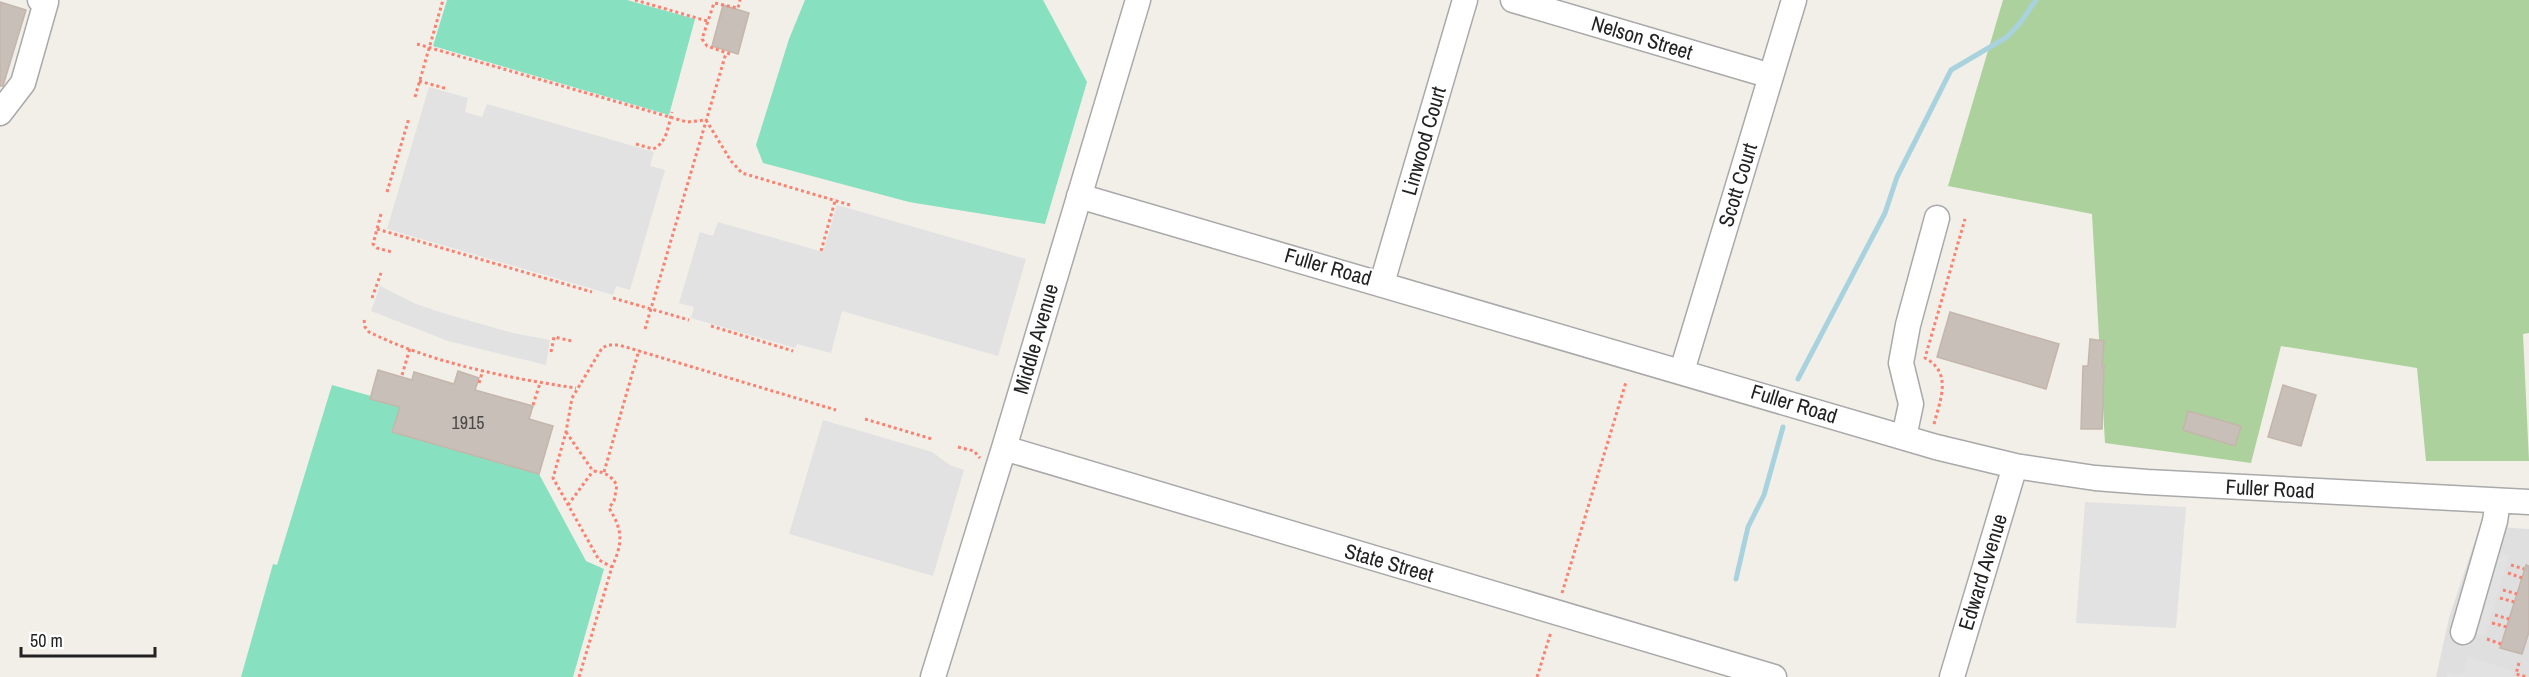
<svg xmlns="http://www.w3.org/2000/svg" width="2529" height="677" viewBox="0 0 2529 677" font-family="'Archivo Narrow',sans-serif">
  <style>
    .residential { fill: #e0dfdf }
    .forest { fill: #acd19d }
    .pitch { fill: #87e0bf }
    .parking { fill: #e2e2e2 }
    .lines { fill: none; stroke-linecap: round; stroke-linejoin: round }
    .stream { stroke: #a9d2df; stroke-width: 5 }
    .building { fill: #c7bfb8; stroke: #c4b6ab; stroke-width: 1.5 }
    .minor-casing { stroke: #a9a9a9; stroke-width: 27 }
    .path { stroke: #fb8171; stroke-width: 3; stroke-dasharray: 3 3; stroke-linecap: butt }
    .minor { stroke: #fff; stroke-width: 24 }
    .labels { text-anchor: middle; stroke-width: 4.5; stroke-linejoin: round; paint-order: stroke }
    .number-label { font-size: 18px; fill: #4b4948 }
    .street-label { font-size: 21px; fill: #222; stroke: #fff }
  </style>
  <rect width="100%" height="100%" fill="#f2efe9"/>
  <path class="residential" d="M 2480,526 L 2529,529 L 2529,677 L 2436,677 L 2449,618 Z"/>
  <path class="forest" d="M 2003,0 L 2529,0 L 2529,333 L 2523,334 L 2529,461 L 2426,461 L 2417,368 L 2281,346 L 2251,463 L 2105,443 L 2092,214 L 1948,186 Z"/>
  <path class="pitch" d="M 447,0 L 627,0 L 695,19 L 669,115 L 433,46 Z
    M 805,0 L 1043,0 L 1087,82 L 1045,224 L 909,202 L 763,163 L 756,145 L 789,39 Z
    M 332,385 L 371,396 L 370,399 L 404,395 L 392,432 L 539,474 L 586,561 L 604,569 L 573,677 L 241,677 L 273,564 L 277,565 Z"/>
  <path class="parking" d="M 429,87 L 468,98 L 465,112 L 482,117 L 487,104 L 654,152 L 650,166 L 665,170 L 630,290 L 616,286 L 613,295 L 387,229 Z
    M 837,205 L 1026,259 L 998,356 L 842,311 L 831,353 L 797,344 L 795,348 L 691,318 L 694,307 L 679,303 L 700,232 L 713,236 L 718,222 L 823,252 Z
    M 380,286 L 416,304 L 446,314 L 513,333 L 550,340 L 546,365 L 448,341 L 371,311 Z
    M 823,420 L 932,452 L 950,465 L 964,470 L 933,576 L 789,534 Z
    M 2085,502 L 2186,507 L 2176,628 L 2076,623 Z
    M 2478,546 L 2509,555 L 2485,636 L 2472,633 Z
    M 2468,657 L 2514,671 L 2513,676 L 2516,677 L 2446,677 L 2447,672 L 2458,675 L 2463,673 Z"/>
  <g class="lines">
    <path class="stream" d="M 1798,379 L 1885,213 L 1897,177 L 1951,70 L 2007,37 L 2020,23 L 2036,0
      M 1736,579 L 1748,527 L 1764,495 L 1783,427"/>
  </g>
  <path class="building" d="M 0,2 L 26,10 L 3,86 L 0,86 Z
    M 723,5 L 749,13 L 738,54 L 712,46 Z
    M 1950,312 L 2059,344 L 2046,389 L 1937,357 Z
    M 2090,339 L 2104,341 L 2102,366 L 2104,366 L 2102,429 L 2081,429 L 2083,366 L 2088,366 Z
    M 378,370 L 412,380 L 414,372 L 454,384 L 458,371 L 479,378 L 475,390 L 533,406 L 529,419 L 553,426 L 539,474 L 392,432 L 400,407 L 370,399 Z
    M 2283,385 L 2316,395 L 2301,446 L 2268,437 Z
    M 2188,411 L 2241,426 L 2235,446 L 2183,430 Z
    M 2526,565 L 2529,566 L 2529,632 L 2522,654 L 2500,648 Z"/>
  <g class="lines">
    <g class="minor-casing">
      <path id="minor" d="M 1513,0 L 1771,76
        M 0,113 L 23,83 L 46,2 L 40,0
        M 1079,196 L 1936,447 L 2015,466 L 2095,478 L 2147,482 L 2529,502
        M 1382,283 L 1465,0
        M 1682,371 L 1794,0
        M 1904,437 L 1911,404 L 1901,363 L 1908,325 L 1937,218
        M 1004,448 L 1774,677
        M 2463,632 L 2495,521 L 2498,501
        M 933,677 L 1004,448 L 1138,0
        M 1952,677 L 2015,466"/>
    </g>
    <path class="path" d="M 635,0 L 707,21
      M 417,44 L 687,122 L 706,120 L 731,161 L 742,173 L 850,205
      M 730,54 L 707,46 L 702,39 L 714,3 L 738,8 L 740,0
      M 419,81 L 448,89
      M 415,97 L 443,0
      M 636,144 L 653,149 C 667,143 668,126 672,112
      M 387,192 L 409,118
      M 381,214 L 373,244 L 377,248 L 392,252
      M 377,229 L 592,292
      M 821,251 L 835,201
      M 372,298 L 381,273
      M 613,298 L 689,320
      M 364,320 L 365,327 L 369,332 C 432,363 507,378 576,388
      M 711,326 L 793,351
      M 645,329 L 726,53
      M 551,352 L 554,337 L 572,341
      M 402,375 L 410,348
      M 479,383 L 483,370
      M 533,405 L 540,383
      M 865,419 L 932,439
      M 1934,424 C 1940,400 1953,373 1925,358 L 1965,219
      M 566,432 L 593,471 C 605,472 610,475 617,485 L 614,501 L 609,508 C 623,531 623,542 612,567
      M 958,447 L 974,451 L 980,458
      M 604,472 L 639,350
      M 568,505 L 593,471
      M 2511,565 L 2524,569
      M 2508,573 L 2522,578
      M 2503,590 L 2517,594
      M 1562,593 L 1626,382
      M 2500,598 L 2514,602
      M 2495,615 L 2509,619
      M 2492,623 L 2507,627
      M 2487,639 L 2501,644
      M 2519,663 L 2516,674 L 2527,677
      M 579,677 L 612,567 L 599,560 L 553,478 L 566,432 L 572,398 L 602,348 L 608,345 L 619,345 L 836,410
      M 1537,677 L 1551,632"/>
    <use href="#minor" class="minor"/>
  </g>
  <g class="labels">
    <g class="number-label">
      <text x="468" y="429">1915</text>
    </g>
    <g class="street-label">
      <text transform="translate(1642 38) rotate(17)" y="7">Nelson Street</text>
      <text transform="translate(1424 141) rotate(-74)" y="7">Linwood Court</text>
      <text transform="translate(1738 185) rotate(-73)" y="7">Scott Court</text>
      <text transform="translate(1328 267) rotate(16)" y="7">Fuller Road</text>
      <text transform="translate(1036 339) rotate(-74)" y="7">Middle Avenue</text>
      <text transform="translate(1794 404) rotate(17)" y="7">Fuller Road</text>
      <text transform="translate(2270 489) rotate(3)" y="7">Fuller Road</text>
      <text transform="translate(1389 563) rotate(16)" y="7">State Street</text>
      <text transform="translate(1983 572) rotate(-73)" y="7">Edward Avenue</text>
    </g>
  </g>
  <path d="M21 647v9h134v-9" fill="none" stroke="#222222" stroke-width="3"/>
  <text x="30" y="647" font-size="18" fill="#222222" stroke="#ffffff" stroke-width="4.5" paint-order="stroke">50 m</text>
</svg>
